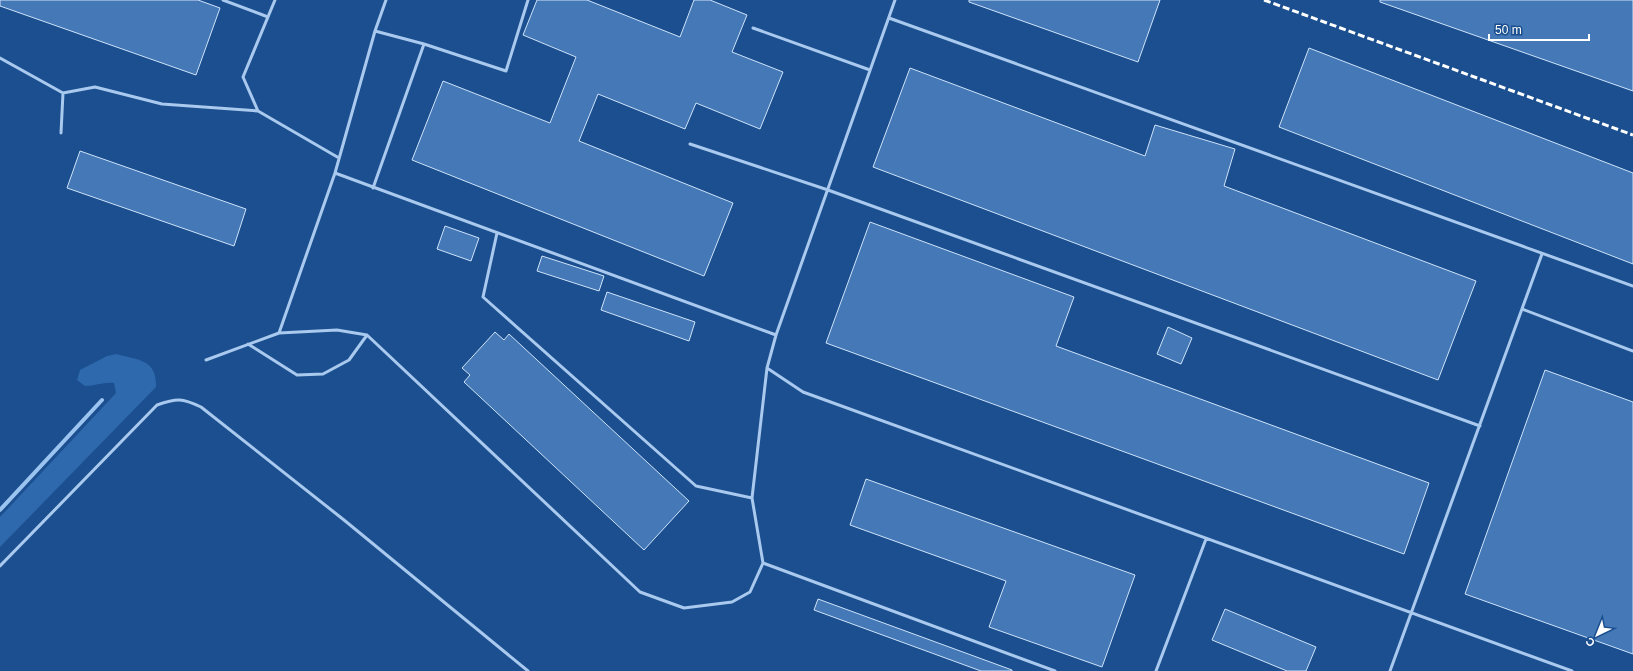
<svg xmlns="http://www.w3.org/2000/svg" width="1633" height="671" viewBox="0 0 1633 671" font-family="Arial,sans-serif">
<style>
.green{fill:#2e69ad}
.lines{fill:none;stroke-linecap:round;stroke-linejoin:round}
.stream{stroke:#9cc4f0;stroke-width:4}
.building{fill:#4478b7;stroke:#cfe3fa}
.service{stroke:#a9c9ee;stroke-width:3}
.rail{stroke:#fff;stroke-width:3;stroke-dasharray:7 3;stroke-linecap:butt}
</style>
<rect width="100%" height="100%" fill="#1b4f8f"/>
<path class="green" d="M116,354C138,360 157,359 156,387L0,547V517L116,393L114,383C104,382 95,386 85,386L77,380L80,370L107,356Z"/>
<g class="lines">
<path class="stream" d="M0,510L102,400"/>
</g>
<path class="building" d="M0,0H198L220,8L196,75L0,6Z
M537,0H587L680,37L694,0H710L747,15L732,52L783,72L760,129L696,103L685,129L598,94L579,141L733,203L704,276L412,160L443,81L550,123L576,57L523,35Z
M969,0H1160L1138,62L969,2Z
M1380,0H1633V91L1380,2Z
M1309,48L1633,173V264L1279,127Z
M910,68L1145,156L1155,125L1235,149L1224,186L1476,281L1438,380L873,167Z
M80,151L246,209L234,246L67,188Z
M870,222L1074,297L1056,346L1429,483L1404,554L826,343Z
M445,226L479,238L471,261L437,249Z
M542,256L604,276L599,291L537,271Z
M607,292L695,322L689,341L601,310Z
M1168,327L1192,338L1181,364L1157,354Z
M495,332L504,340L509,334L689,501L644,550L464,382L470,375L462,368Z
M1545,370L1633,402V654L1465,594Z
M866,479L1135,575L1102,667L989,627L1006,581L850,525Z
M818,599L1012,670V671H981L814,610Z
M1225,609L1316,647L1306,671H1287L1212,640Z"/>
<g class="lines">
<path class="service" d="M223,0L268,17
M275,0L243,77L258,111L339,158
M889,18L1633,286
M753,28L870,70
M375,31L424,44L506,71L528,0
M0,58L63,93
M61,133L63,93L95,87L162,104L258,111
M690,144L828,190L1480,426
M335,173L375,31L386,0
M373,188L424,44
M497,233L483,297L696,486L752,498
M1522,309L1633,351
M279,333L337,330L367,335L640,592L684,608L732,602L750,592L763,563L752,498L767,368L776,335L895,0
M248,344L297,375L323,374L349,360L367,335
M206,360L279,333L335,173L776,335
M767,368L803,392L1572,671
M763,563L1055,671
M0,566L157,405C177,398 182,398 201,407L344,520L528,671
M1156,671L1206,539
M1390,671L1542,254"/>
<path class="rail" d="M1264,0L1633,135"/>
</g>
<g transform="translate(1597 635) rotate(223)" stroke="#1b4f8f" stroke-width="3" paint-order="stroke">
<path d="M0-3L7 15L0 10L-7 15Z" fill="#ffffff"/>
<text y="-6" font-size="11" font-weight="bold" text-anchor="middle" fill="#ffffff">С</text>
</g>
<path d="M1489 34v6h100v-6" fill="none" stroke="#ffffff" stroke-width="2"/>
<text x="1495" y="34" font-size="12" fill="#ffffff" stroke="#1b4f8f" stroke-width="3" paint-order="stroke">50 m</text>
</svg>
